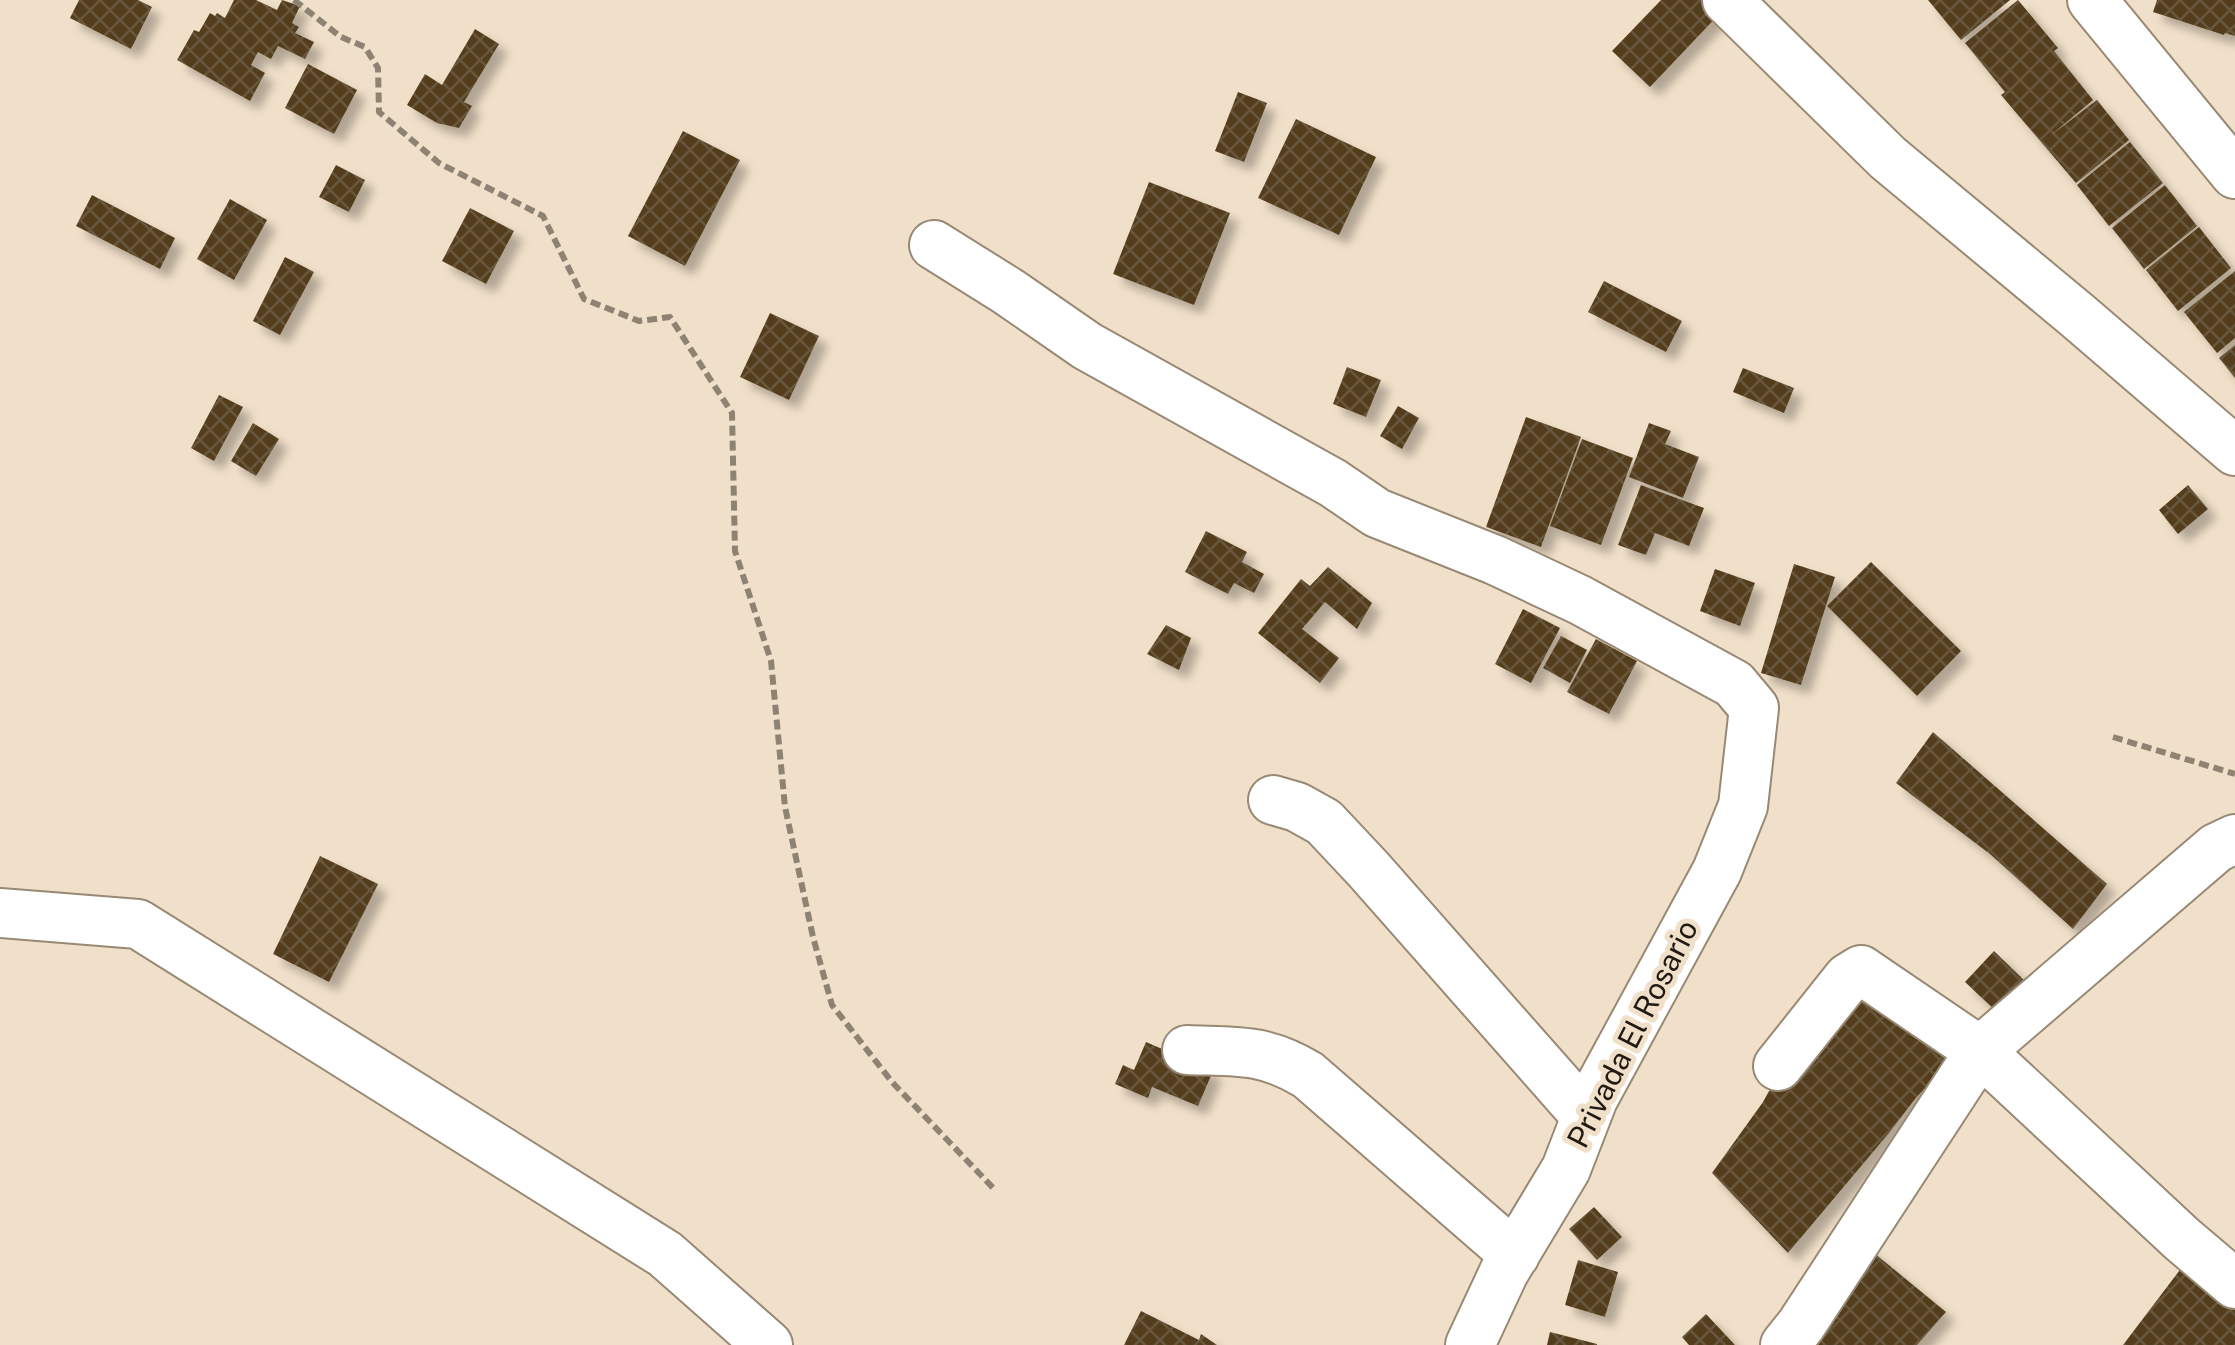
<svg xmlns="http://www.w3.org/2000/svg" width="2235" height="1345" viewBox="0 0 2235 1345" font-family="'Public Sans',sans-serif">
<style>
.building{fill:url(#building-cross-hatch);filter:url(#shadow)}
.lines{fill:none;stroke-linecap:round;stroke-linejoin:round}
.minor-casing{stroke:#988974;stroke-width:52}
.path{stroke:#8e8272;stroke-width:6;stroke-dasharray:10 5;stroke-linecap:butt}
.minor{stroke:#fff;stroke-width:48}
.labels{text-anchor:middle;stroke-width:10;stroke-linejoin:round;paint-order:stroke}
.street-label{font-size:30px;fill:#201a12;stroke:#f1e0c9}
</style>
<defs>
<pattern id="building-cross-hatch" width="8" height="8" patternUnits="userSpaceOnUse" patternTransform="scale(2.5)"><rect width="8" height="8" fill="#533e1d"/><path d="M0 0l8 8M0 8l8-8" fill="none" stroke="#68573c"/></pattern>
<filter id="shadow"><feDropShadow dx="9" dy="9" stdDeviation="5" flood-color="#0004"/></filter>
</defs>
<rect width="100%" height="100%" fill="#f1e0c9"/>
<path class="building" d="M79,0H138L152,7L131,49L70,18Z
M234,0H256L277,10L282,0L300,6L292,23L299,27L295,33L314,42L305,59L278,46L271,59L258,52L251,65L265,73L250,101L177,60L194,30L199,32L210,13L215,16L217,13L225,18Z
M1661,0H1716L1725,8L1650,87L1612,51Z
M1928,0H2010L1961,40Z
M2018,0L2058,48L2054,51L2093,100L2050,136L2097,100L2129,140L2076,183L2001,95L2005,92L1965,43Z
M2157,0H2235V36L2225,33L2224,35L2153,12Z
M475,29L499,44L464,102L472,106L459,128L437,123L407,105L425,74L442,85Z
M308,64L357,90L334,134L285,108Z
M1238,92L1267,103L1244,162L1215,151Z
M1296,119L1376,157L1339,235L1258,198Z
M683,131L740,160L685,266L628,236Z
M2130,142L2163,183L2109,226L2077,185Z
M336,165L365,180L349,212L319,197Z
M1149,182L1230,213L1194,305L1113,274Z
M2165,185L2197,226L2144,269L2112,228Z
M92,195L175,238L160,269L76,226Z
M230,199L267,220L234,280L197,259Z
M470,208L514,231L486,284L442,261Z
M2199,227L2231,268L2178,311L2146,270Z
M285,257L314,272L280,335L253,321Z
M2235,271V338L2217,353L2184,312Z
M1604,281L1682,321L1666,352L1588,312Z
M770,313L819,336L789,400L740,377Z
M2235,345V378L2219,358Z
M1347,367L1381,380L1366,417L1333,404Z
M1743,368L1794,388L1784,413L1733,392Z
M219,395L243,407L214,461L191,448Z
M1398,406L1419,418L1402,449L1380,436Z
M1526,417L1581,437L1541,547L1486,527Z
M253,423L279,439L256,476L231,461Z
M1649,423L1671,431L1665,444L1699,457L1683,498L1629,477Z
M1582,439L1633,458L1601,545L1550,526Z
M1641,485L1704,508L1689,546L1655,533L1646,555L1618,545Z
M2188,485L2208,509L2178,534L2159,510Z
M1206,531L1247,552L1242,562L1264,574L1254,593L1234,583L1228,594L1185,572Z
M1871,562L1961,651L1917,696L1827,606Z
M1794,564L1835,577L1801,685L1761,673Z
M1328,567L1372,603L1357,629L1325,602L1302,629L1339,658L1320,683L1258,633L1301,579L1310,586Z
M1715,569L1755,583L1740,626L1700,611Z
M1523,609L1560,628L1531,683L1495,664Z
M1166,625L1191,638L1179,670L1147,654Z
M1561,636L1587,650L1570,683L1543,668Z
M1596,639L1637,661L1609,714L1567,692Z
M1933,732L2107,884L2073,929L1990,854L1896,783Z
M320,856L378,884L329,982L273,954Z
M1994,951L2026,982L1998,1013L1965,982Z
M1848,978L1956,1054L1915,1099L1889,1133L1788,1253L1712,1173L1763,1102L1793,1047Z
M1146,1042L1213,1071L1198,1106L1152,1087L1148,1098L1115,1084L1123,1065L1134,1070Z
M1594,1207L1622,1237L1597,1260L1569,1229Z
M1857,1239L1946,1312L1917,1345H1785Z
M2195,1250L2235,1287V1345H2123Z
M1578,1260L1618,1272L1605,1317L1565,1305Z
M1141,1311L1199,1340L1201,1334L1217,1345H1124Z
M1706,1314L1735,1345H1689L1682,1337Z
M1550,1332L1597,1344V1345H1547Z"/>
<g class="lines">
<g class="minor-casing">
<path id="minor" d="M1727,0L1888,158L2078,316L2235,451
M2092,0L2235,174
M934,245L1009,292L1087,346L1333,483L1377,513L1495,560L1580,600L1734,684L1754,708L1743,806L1717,871L1593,1099L1566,1169L1504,1272L1470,1345
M1273,800L1297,807L1324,822L1369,870L1586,1116
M0,913L138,924L665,1254L768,1345
M1187,1050C1236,1052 1264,1048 1308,1075L1515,1255
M1778,1066L1848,978L1861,970L1980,1051L2182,1239L2235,1284
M1785,1345L1801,1325L1980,1051L2216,848L2235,839"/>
</g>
<path class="path" d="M294,0L341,37L365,47L378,68L379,112L439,163L543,216L584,299L639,321L670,317L732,413L735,551L771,661L785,807L813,937L832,1005L892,1082L996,1191
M2113,737L2235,774"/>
<use href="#minor" class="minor"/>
</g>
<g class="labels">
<g class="street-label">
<text transform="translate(1633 1034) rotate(-63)" y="10">Privada El Rosario</text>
</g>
</g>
</svg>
